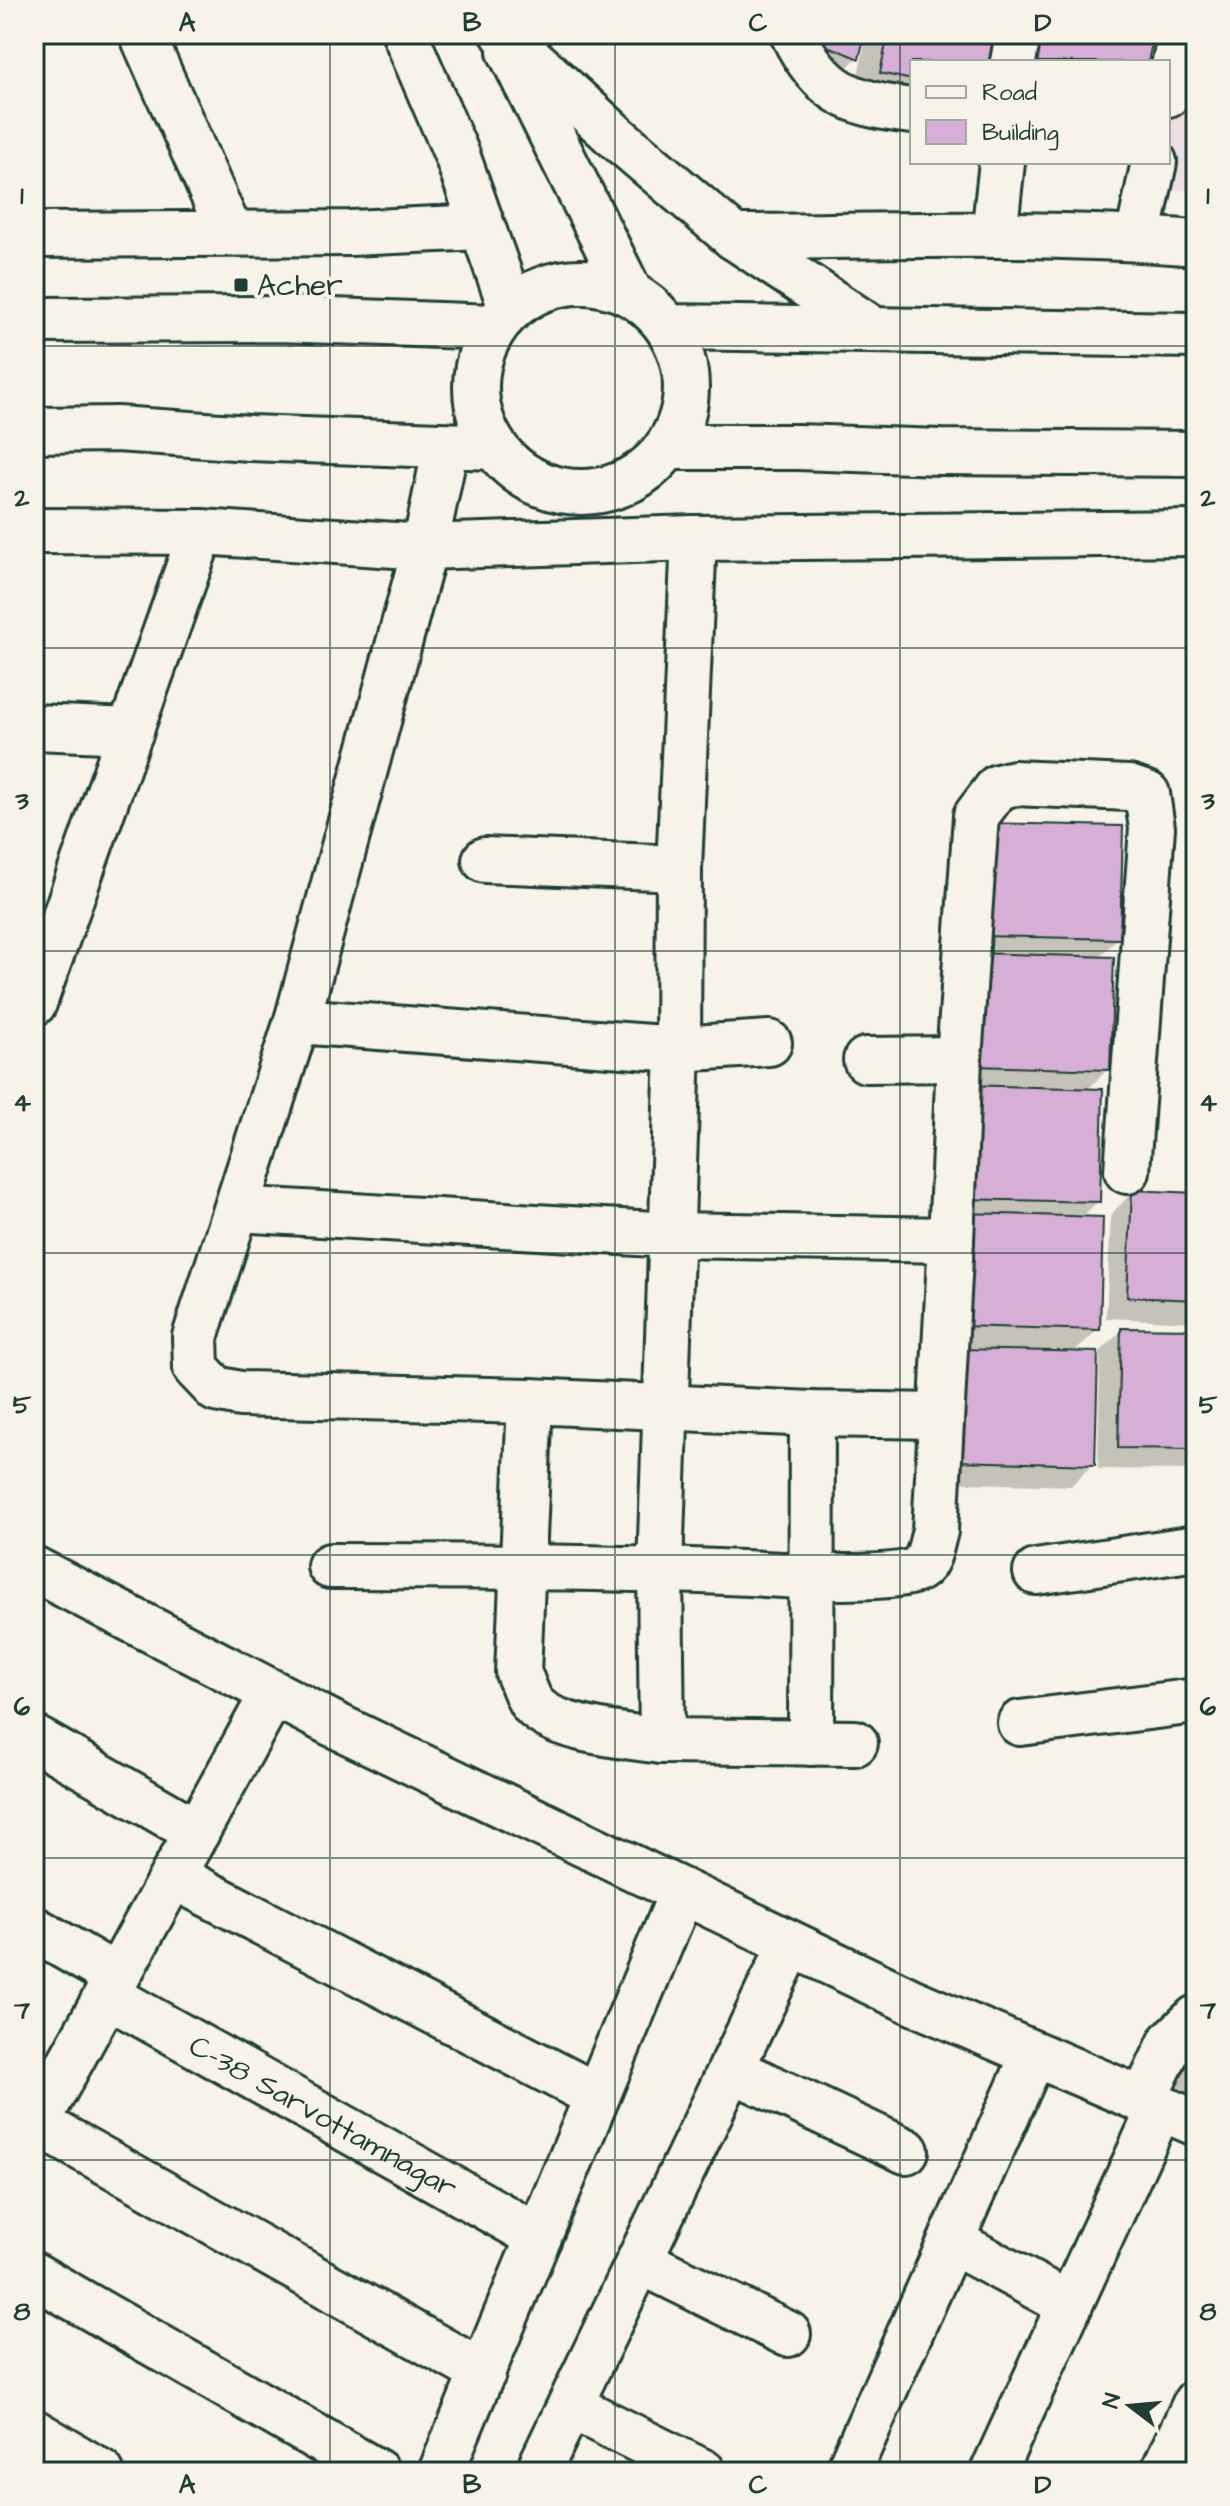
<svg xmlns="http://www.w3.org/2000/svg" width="1230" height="2506" viewBox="0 0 1230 2506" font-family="'Architects Daughter',sans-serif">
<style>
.built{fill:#eddfe3}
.shadow{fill:#0003}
.building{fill:#d7afd6;stroke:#1f3d34;stroke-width:2}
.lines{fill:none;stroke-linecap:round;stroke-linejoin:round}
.minor-casing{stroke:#1f3d34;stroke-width:50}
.major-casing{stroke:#1f3d34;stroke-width:50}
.minor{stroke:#f7f3e8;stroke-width:44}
.major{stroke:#f7f3e8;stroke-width:44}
.grid{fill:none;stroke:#1f3d34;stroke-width:2;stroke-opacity:0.55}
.poi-dot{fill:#1f3d34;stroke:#f7f3e8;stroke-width:3}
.labels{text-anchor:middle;stroke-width:8;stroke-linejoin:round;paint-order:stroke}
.poi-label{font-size:30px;fill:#1f3d34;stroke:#f7f3e8;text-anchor:start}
.street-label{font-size:30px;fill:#1f3d34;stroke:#f7f3e8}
.neatline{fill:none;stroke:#1f3d34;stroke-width:3}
.grid-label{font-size:26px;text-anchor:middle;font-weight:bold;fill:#1f3d34}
</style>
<rect width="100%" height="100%" fill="#f7f3e8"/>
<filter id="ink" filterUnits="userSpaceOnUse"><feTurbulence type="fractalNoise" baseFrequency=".0125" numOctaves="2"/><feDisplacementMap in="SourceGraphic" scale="16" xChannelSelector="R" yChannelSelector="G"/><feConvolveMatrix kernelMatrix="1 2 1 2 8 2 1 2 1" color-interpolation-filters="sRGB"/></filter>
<g filter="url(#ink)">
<path class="built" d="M1196,34V191L1148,189L1168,162V99Z"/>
<path class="shadow" d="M775,34H863L857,58L828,86Z
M867,34H1000L912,62V115L852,102Z
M963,846L1118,938L1098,958L1108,1069L1086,1091L1098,1201L1081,1218L1098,1329L1074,1353L1093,1464L1071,1486L935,1482Z
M1133,1192L1196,1195V1322L1106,1318L1111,1214Z
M1122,1330L1196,1331V1470L1098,1469L1100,1352Z
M1196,2008V2103L1134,2078Z"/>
<path class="building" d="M816,34H865L859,59L820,43Z
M888,34H1002L996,62H912V80L880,73Z
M1040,34H1154L1148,62H1034Z
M984,823L1123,826L1120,939L981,936Z
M974,953L1114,957L1110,1070L972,1066Z
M964,1085L1103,1089L1100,1202L961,1199Z
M1132,1190L1196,1193V1300L1127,1297Z
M964,1213L1103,1217L1100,1330L961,1326Z
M1121,1328L1196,1329V1449L1118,1448Z
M959,1349L1098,1352L1095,1465L956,1461Z"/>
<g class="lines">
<g class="minor-casing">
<g id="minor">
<path d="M142,34L230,233"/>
<path d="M793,34C821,92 850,104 912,111"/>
<path d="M1013,62L1018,34"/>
<path d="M1168,94L1181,34"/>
<path d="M34,235L350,233L482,227"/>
<path d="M994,235L1002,162"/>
<path d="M734,237C888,236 1043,230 1196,243"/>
<path d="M1138,238L1154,162"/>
<path d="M446,446L425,547L297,1021L195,1337L196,1368L216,1389L240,1394L530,1401L812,1414L941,1416"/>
<path d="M34,531L201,532L425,547L694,538L1196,533"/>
<path d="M34,727L131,731"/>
<path d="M485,860L679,868"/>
<path d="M34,1003L201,532"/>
<path d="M297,1021L678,1049L769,1043"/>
<path d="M866,1060L959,1059"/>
<path d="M237,1209L671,1235L951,1240L959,1059L976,816L998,787L1014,783L1129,788L1147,794L1152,828L1127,1171"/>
<path d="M530,1401L518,1673C523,1682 526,1694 531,1702C551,1731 629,1736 662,1741L660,1568L678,1049L679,868L694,538"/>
<path d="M330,1566C488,1566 646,1567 803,1576C825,1577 903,1579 918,1569C930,1561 931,1544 935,1531L951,1240"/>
<path d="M34,1569L333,1724L913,2002L1196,2123"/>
<path d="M1036,1572L1196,1548"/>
<path d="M1020,1723L1196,1701"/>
<path d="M34,1738L197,1832"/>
<path d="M662,1741L855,1743"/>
<path d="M811,1743L812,1414"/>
<path d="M173,1876L597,2096"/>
<path d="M34,1929L117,1977"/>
<path id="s1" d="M107,1995L539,2237"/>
<path d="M731,2069L906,2151"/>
<path d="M1143,2101L1171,2042L1196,2018"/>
<path d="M37,2123L483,2373"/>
<path d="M34,2128L273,1693"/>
<path d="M951,2241L1070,2305"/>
<path d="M640,2261L788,2334"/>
<path d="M34,2275L377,2472"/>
<path d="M571,2406L703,2472"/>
<path d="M34,2432L101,2472"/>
<path d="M441,2472L682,1892"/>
<path d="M538,2472L791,1944"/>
<path d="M848,2472L1034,2054"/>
<path d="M993,2472L1160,2108"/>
<path d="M1163,2472L1196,2402"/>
</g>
</g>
<g class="major-casing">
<path id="major" d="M405,34L457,155L511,308
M504,34L614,135L734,237L874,330
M510,51L630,293
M476 387a105 105 0 1 1 210 0a105 105 0 1 1-210 0Z
M34,320L280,319L494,327
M668,327L1196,335
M34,430L117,429L250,438L494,447
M667,447H797L941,452L1196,454"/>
</g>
<use href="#minor" class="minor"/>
<use href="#major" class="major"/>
</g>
</g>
<path class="grid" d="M330,34V2472M615,34V2472M900,34V2472M34,346H1196M34,648H1196M34,951H1196M34,1253H1196M34,1555H1196M34,1858H1196M34,2160H1196"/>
<rect class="poi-dot" x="233" y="277" width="16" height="16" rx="4"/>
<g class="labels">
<g class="poi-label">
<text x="257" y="295">Acher</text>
</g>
<g class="street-label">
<text dy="10" stroke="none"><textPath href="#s1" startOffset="248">C-38 Sarvottamnagar</textPath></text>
</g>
</g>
<rect width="1230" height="2506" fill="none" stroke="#f7f3e8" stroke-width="88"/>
<rect x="910" y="60" width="260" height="104" fill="#f7f3e8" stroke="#a1aaa0" stroke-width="2"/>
<rect x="926" y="86" width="40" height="12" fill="#f7f3e8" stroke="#a1aaa0" stroke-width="2"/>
<text x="982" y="100" font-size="24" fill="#1f3d34">Road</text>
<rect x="926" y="120" width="40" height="24" fill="#d7afd6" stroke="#a1aaa0" stroke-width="2"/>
<text x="982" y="140" font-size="24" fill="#1f3d34">Building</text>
<g transform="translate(1130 2406) rotate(286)" stroke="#f7f3e8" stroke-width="6" paint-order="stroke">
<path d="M0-6L14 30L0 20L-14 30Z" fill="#1f3d34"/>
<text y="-12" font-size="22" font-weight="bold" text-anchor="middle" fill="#1f3d34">N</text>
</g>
<rect x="44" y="44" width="1142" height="2418" class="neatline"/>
<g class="grid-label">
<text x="187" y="31">A</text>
<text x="472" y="31">B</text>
<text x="758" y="31">C</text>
<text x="1043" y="31">D</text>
<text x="22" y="204">1</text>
<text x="1208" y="204">1</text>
<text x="22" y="506">2</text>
<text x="1208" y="506">2</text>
<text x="22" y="809">3</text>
<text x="1208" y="809">3</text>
<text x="22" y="1111">4</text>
<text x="1208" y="1111">4</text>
<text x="22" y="1413">5</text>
<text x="1208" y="1413">5</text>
<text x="22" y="1715">6</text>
<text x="1208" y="1715">6</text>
<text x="22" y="2018">7</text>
<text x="1208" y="2018">7</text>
<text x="22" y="2320">8</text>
<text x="1208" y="2320">8</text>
<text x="187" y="2493">A</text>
<text x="472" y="2493">B</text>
<text x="758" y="2493">C</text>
<text x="1043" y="2493">D</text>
</g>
</svg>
